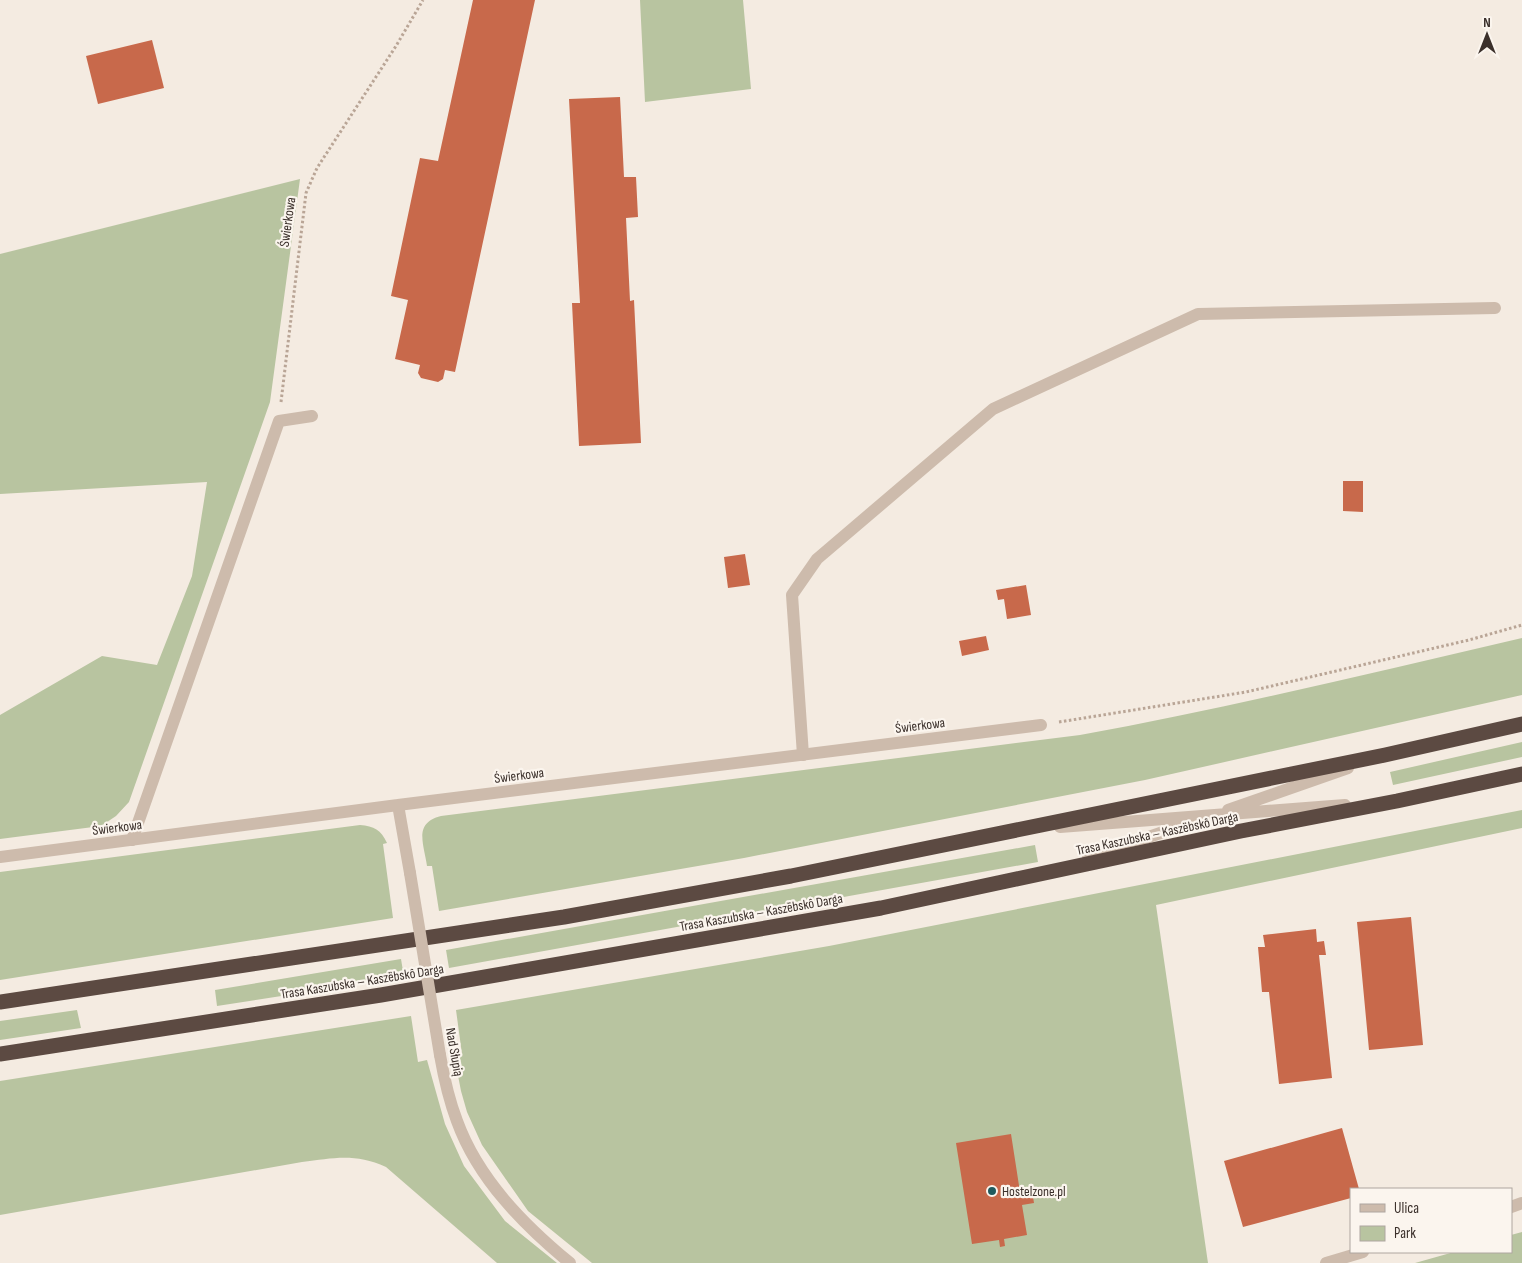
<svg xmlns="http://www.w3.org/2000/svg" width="1522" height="1263" viewBox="0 0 1522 1263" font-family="'Sofia Sans Condensed',sans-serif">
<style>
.green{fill:#b8c4a0}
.building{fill:#c8694b}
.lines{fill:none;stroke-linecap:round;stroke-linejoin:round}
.path{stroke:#b9a596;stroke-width:3;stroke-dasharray:2.5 2.5;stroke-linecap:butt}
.lane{stroke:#cdbbac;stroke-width:12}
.street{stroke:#cdbbac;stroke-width:12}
.highway{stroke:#5c4a42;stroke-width:15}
.street-bridge{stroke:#cdbbac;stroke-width:12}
.poi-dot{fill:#1f5a5e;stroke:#fbf5ee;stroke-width:2}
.labels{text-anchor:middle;stroke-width:4.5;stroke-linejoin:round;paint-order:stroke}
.street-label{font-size:14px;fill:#3b302b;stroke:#fbf5ee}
.poi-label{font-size:14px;fill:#3b302b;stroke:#fbf5ee;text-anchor:start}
</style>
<rect width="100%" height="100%" fill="#f4ebe1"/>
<path class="green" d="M640,0H743L751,89L645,102Z
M300,179L270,402L129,802L116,816L101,826L0,839V715L102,656L157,665L192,576L207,482L0,494V254Z
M1522,638V695L1145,780L744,858L439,911L432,866H427C424,844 413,823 441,816L1080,735C1229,708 1375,672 1522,638Z
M1522,742V757L1393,785L1390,772Z
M1522,810V828L1156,905L1208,1263H592L528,1211L482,1145L467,1112L461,1091L454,1055L462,1054L456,1010L829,946Z
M360,825C374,826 381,830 387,843L383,844L393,918L0,980V872Z
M1035,845L1038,862L449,968L446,950Z
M401,959L404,977L217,1006L215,990Z
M77,1010L81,1028L0,1040V1021Z
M411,1016L418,1062L427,1060L445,1124L464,1166L505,1221L557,1263H497L386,1167C355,1153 334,1158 302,1162L0,1215V1081Z
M1522,1232V1263H1415L1454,1252H1511V1235Z"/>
<path class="building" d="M473,0H535L455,372L445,370L443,379L438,382L421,378L418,373L420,365L395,359L408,300L391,296L420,158L438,161Z
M152,40L164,88L98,104L86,56Z
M620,97L624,177H636L638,217L626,218L630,301L634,300L641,443L579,446L572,303H580L569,99Z
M1343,481H1363V512L1343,511Z
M745,554L750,585L728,588L724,557Z
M1026,585L1031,615L1007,619L1004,599L998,600L996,590Z
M986,636L989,650L962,656L959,641Z
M1411,917L1423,1045L1369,1050L1357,922Z
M1316,929L1317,942L1324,941L1326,955H1319L1332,1078L1279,1084L1269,992H1262L1258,947H1265L1263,935Z
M1342,1128L1359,1189H1351V1198L1243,1227L1224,1161Z
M1011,1134L1020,1192L1032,1191L1034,1203L1022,1205L1027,1235L1004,1239L1005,1246L1000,1247L999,1240L972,1244L956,1143Z"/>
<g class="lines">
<path class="path" d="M281,402L306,193L317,168L396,46L423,0
M1059,722L1246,692L1469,640L1522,625"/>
<path class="lane" d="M803,755L792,595L817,559L993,409L1198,314L1495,308
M1228,810L1348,768
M1060,827L1345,805
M132,840L279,421L312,416
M1088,858L1195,821"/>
<path class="street" d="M398,805L410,873
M0,857L398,805L1041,725
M440,1055C444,1078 449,1100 457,1121C478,1179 524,1225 570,1263
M1511,1207L1522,1203
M1326,1263L1363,1252"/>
<path class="highway" d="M0,1002L564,917L791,876L1385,755L1522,724
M0,1054L381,995L881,908L1241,831L1397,801L1522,774"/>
<path class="street-bridge" d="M410,873L440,1055"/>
</g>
<circle class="poi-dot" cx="992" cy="1191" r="5"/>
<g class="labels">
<g class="street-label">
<text transform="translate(287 222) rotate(-82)" y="5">Świerkowa</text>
<text transform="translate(920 725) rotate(-7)" y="5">Świerkowa</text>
<text transform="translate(519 775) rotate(-7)" y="5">Świerkowa</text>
<text transform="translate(117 827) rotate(-7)" y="5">Świerkowa</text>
<text transform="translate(1157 833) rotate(-12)" y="5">Trasa Kaszubska – Kaszëbskô Darga</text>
<text transform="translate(761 912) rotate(-10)" y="5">Trasa Kaszubska – Kaszëbskô Darga</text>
<text transform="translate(362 981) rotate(-9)" y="5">Trasa Kaszubska – Kaszëbskô Darga</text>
<text transform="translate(455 1052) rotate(80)" y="5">Nad Słupią</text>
</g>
<g class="poi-label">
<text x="1002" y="1196">Hostelzone.pl</text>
</g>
</g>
<rect x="1350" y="1188" width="162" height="65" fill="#fbf5ee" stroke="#aea6a0"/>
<rect x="1360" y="1204" width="25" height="8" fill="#cdbbac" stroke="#aea6a0"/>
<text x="1394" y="1213" font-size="15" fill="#3b302b">Ulica</text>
<rect x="1360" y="1226" width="25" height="15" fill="#b8c4a0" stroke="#aea6a0"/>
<text x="1394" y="1238" font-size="15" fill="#3b302b">Park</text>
<g transform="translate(1487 35)" stroke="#fbf5ee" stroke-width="4" paint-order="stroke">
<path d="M0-4L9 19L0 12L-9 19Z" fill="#3b302b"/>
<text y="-8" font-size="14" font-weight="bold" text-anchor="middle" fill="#3b302b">N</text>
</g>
</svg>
